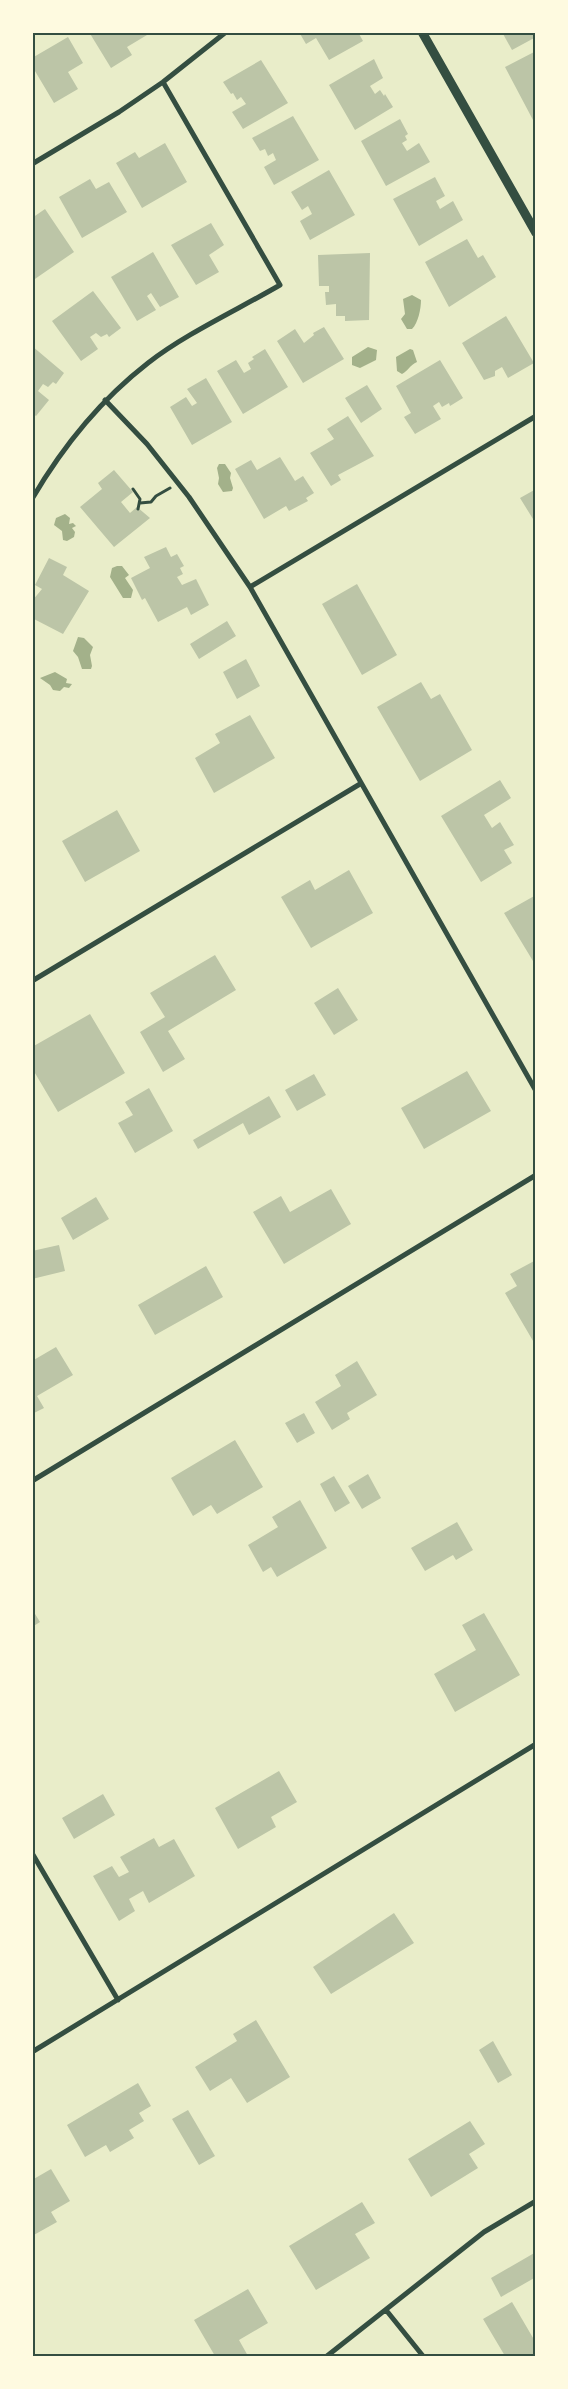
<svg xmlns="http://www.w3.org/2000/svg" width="568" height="2389" viewBox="0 0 568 2389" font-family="'Noto Sans',sans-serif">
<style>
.water{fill:#a3b18a}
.building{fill:#bcc5a7}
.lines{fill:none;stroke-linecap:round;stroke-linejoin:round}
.path{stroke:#344e41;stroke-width:3}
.minor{stroke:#344e41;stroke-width:5}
.tertiary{stroke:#344e41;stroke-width:9}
.neatline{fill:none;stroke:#344e41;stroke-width:2}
</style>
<rect width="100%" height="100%" fill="#e9edc9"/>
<path class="water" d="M412,295L421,300C421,309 418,323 412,329H407L401,319L405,314L403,299Z
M368,347L377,350L376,360L360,368L352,365V357Z
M410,349L413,350L417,362C410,365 408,371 402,374L397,371L396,357Z
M219,464H225L231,473L230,478L233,488L232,491L223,492L218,484L219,478L217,468Z
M65,514L70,518L69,524L73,523L76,526L72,528L75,532L74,537L67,541L63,540L62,531L54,525L56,518Z
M117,566H122L129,575L125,578L133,590L131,598H123L110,577L112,568Z
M78,637L84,638L93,647L90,655L92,666L91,669H82L78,657L73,651Z
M55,672L67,679L66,683L72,684L69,688L64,687L60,691L53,690L50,685L40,678Z"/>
<path class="building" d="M89,32H145L147,35L127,47L132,55L111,68Z
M299,32H358L363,41L329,60L316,38L306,44Z
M502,32H536V37L512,50Z
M68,37L83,63L68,72L78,89L54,103L32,66V58Z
M536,51V119L533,120L505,67Z
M374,59L383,78L370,86L375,94L380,90L384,96L385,94L393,107L355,130L329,85Z
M261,60L288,103L243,129L232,112L246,104L241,97L237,100L233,93L231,94L223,82Z
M293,116L319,160L274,185L264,167L276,160L273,153L268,156L265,149L260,151L252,138Z
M400,119L408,134L405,136L407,140L402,143L407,151L419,143L430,162L386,186L361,141Z
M165,143L187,182L142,208L116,163L135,152L139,158Z
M329,170L355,215L310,240L300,221L312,214L308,206L302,210L291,192Z
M435,177L445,196L436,201L440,209L453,201L463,220L419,246L393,199Z
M90,179L96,189L109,182L127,212L82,238L59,197Z
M45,209L74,252L32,281V218Z
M211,223L224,245L209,255L219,272L196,285L171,245Z
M467,239L478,258L483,255L496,277L449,307L425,262Z
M153,252L179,297L160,307L151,293L147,296L156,310L137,321L111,277Z
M370,253L369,320L345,321V316H336V304L326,305L325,292H329V286H319L318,255Z
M93,291L121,328L109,337L107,334L101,337L96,333L90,337L98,349L81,361L52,321Z
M506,316L534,363L508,378L502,367L495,371V376L484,380L462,343Z
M324,327L344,359L303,383L277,341L295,329L304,343L314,335L313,333Z
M32,346L64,373L56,384L53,382L48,387L43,384L38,391L49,400L36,416L32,413Z
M265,349L288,387L243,414L217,371L236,360L244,373L251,369L248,363L254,359L252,357Z
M440,360L463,398L450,406L449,403L442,407L439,402L433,406L441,419L415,434L404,417L411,413L396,386Z
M206,378L232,422L192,445L170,407L186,397L192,406L197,403L187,389Z
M367,385L382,409L361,423L345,398Z
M348,416L374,456L338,475L341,480L331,486L310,453L334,439L327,429Z
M280,457L295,481L303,476L314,493L306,498L308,501L289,511L286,506L264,519L235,469L251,460L257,470Z
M114,470L133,492L121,502L130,513L137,507L150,518L114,547L80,507L102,489L98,483Z
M536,489V517L533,519L520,498Z
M166,547L171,557L177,554L184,566L180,568L183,574L177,577L182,585L196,579L209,605L191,615L187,607L158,622L145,598L142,600L131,578L150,568L144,557Z
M49,558L67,567L63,575L89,591L63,634L32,618V601L42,589L35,585Z
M357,584L397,655L362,675L322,604Z
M227,621L236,636L199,659L190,644Z
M246,659L260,686L237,699L223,672Z
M421,682L431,699L440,694L472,750L420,781L377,707Z
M250,715L275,758L214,793L195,758L220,743L215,734Z
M500,780L511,798L484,815L492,828L500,822L514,845L504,850L512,863L481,882L441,816Z
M117,810L140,851L85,882L62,841Z
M349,870L373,913L311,948L281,897L310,880L315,890Z
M536,895V966L504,913Z
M215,955L236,990L168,1031L185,1059L163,1072L140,1032L165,1017L150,993Z
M338,988L358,1020L334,1035L314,1003Z
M90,1014L125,1073L58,1112L32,1068V1047Z
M467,1071L491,1111L424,1149L401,1108Z
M314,1074L326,1095L297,1111L285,1090Z
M149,1088L173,1131L135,1153L118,1123L133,1115L125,1102Z
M269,1096L281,1117L249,1135L243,1123L198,1149L193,1140Z
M331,1189L351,1224L284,1264L253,1212L281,1196L290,1212Z
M96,1197L109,1219L73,1240L61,1218Z
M59,1245L65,1271L32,1279V1251Z
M536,1260V1346L505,1293L517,1286L510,1274Z
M206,1266L223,1297L155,1335L138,1305Z
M56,1347L73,1375L37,1396L44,1408L32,1414V1361Z
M357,1361L377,1395L347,1413L350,1419L332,1430L315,1402L341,1386L335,1375Z
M304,1413L315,1433L297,1443L285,1423Z
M235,1440L263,1487L217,1514L211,1505L193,1516L171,1478Z
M368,1474L381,1498L362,1509L348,1486Z
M334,1476L350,1503L335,1512L320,1484Z
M300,1500L327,1548L277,1577L271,1567L263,1572L248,1545L278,1527L272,1517Z
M457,1522L473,1550L456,1560L453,1555L425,1571L411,1548Z
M32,1609L40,1622L32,1627Z
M484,1613L520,1675L455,1712L434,1674L476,1650L462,1625Z
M279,1771L297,1802L271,1817L276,1827L238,1849L215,1808Z
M103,1794L115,1815L74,1839L62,1818Z
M154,1838L159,1847L174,1839L195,1876L149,1903L143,1891L129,1899L135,1911L119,1921L93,1876L112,1866L119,1877L129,1872L120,1857Z
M394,1913L414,1943L331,1994L313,1967Z
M256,2020L290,2077L247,2103L231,2078L210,2091L195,2067L237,2041L233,2034Z
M493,2041L512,2075L498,2083L479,2050Z
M138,2083L151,2106L139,2113L144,2121L129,2130L134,2138L110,2152L106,2145L85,2157L67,2125Z
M188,2110L215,2156L199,2165L172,2119Z
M470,2121L485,2144L469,2154L478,2168L431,2197L408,2159Z
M51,2169L70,2201L51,2212L57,2222L32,2236V2180Z
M362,2202L375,2223L355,2234L370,2258L316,2290L289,2246Z
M536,2252V2277L501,2297L491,2278Z
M248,2289L268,2323L239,2340L248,2356H215L194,2320Z
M512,2302L536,2343V2355L532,2356H505L483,2319Z"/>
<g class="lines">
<path class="path" d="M133,489L140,499L138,509
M140,503L151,502L156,496L170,488"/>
<path class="minor" d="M32,164L119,112L163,82L226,32
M105,400L147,444L189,497L250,587L536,1091
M32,499C63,446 99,401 148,363C185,334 239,309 280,285L163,82
M250,587L536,416
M32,981L360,784
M32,1481L536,1175
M32,1853L118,2000
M32,2052L536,1744
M386,2310L423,2356
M327,2356L484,2232L536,2201"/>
<path class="tertiary" d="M422,32L536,233"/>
</g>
<rect width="568" height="2389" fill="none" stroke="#fefae0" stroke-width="68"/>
<rect x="34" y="34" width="500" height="2321" class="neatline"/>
</svg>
